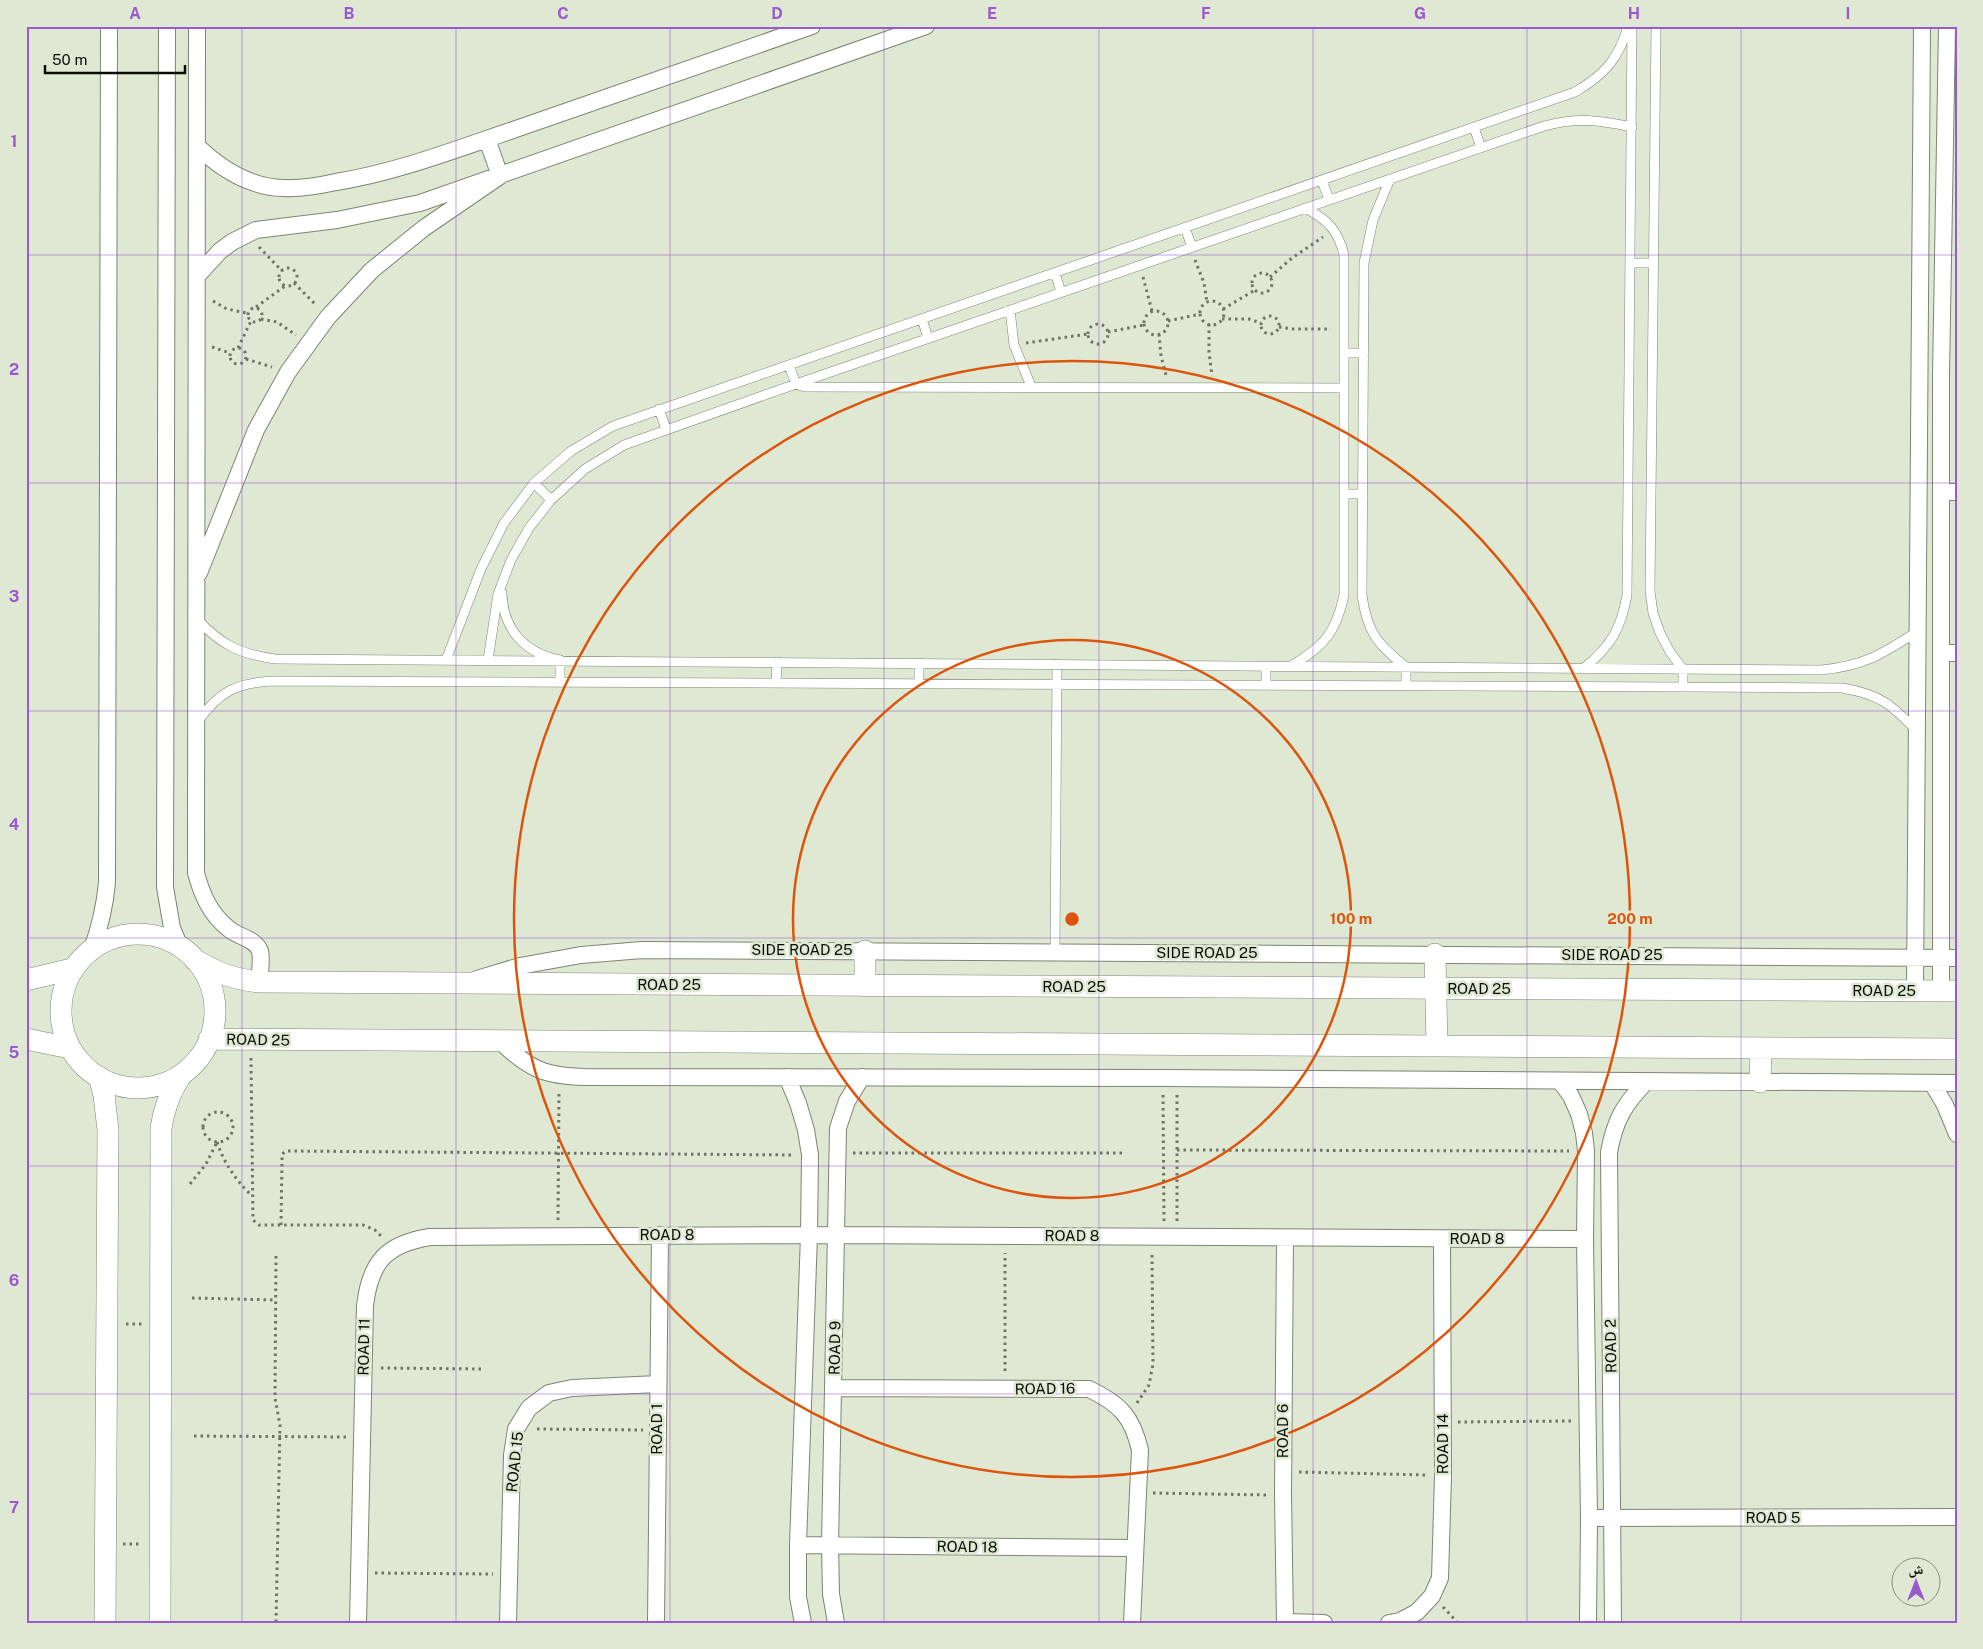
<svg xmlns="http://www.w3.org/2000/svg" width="1983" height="1649" viewBox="0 0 1983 1649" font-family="'Public Sans','Noto Naskh Arabic',sans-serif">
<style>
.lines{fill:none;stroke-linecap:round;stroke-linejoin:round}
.service-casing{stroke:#7c8671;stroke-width:10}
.minor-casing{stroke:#7c8671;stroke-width:18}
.tertiary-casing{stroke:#7c8671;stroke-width:22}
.path{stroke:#6e7466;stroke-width:3;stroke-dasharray:2.5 4;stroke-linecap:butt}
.service{stroke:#fff;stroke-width:9}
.minor{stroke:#fff;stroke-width:16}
.tertiary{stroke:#fff;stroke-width:21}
.grid{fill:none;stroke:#9b59cf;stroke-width:1;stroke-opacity:0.55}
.ring{fill:none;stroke:#dd550c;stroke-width:2.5}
.labels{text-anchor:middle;stroke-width:5;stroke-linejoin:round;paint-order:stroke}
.street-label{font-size:15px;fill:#0a0d06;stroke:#dee8d2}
.centre{fill:#dd550c;stroke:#dee8d2;stroke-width:2.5}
.ring-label{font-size:15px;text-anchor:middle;font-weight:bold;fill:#dd550c;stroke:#dee8d2;stroke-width:5;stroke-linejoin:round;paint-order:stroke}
.neatline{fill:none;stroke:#9b59cf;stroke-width:2}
.grid-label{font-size:16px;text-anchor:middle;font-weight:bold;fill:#9b59cf}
</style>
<rect width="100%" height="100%" fill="#dee8d2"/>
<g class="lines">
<g class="service-casing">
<path id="service" d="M1656,26L1650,591L1653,613L1660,633L1670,652L1683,669V687
M1474,128L1481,147
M1390,179L1373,220L1364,263L1362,595C1367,632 1377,644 1406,667V686
M1322,181L1329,199
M1185,228L1192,247
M1630,263H1653
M1055,273L1061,292
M1010,310L1014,345L1031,386
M922,319L928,338
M1344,353H1364
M789,366L796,384L805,387L1344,388
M659,409L666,429
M534,483L551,500
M1344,494H1363
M502,593C503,630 525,653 560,660V681
M197,619C221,645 240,654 275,659L1668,669L1821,670C1865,666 1882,654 1918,631
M446,660L481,569L504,523L534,483L571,451L613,426L1575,92C1604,75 1619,59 1628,26
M488,660L498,594L511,560L529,528L551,500L585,469L624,445L796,384L1544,126C1577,117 1599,120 1632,127
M1291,666C1324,646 1336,633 1344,595V255C1338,230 1328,220 1305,208
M1584,668C1611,646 1621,629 1627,595L1632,26
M776,683L777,662
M919,684V663
M1266,685V666
M198,721C220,691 236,683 273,681L1683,687L1842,688C1879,694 1891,704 1916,730
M1055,952L1057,664"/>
</g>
<g class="minor-casing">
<path id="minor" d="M167,26L165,887L172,928L180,947
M197,26L196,873C202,895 210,914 229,929C238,937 255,938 260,951C262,960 260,973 259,982
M197,146C221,169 249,187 283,188C301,189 318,186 336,182C397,172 454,150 513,130C612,95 712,61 812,26
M197,276L220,251L232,242L256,230L337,220L420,203L926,26
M1941,492H1957
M199,573L256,430L288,372L328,317L372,270L424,228L500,176L487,139
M1941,653H1957
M92,949C100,927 105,906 107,882L109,26
M477,979L520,966L581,955L642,950L1957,958
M1915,991L1922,26
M1941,991V375L1947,26
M501,1042C530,1070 546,1076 585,1077L1163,1078L1957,1083
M787,1077L798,1103L806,1130L810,1155L809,1235L798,1545V1597L803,1623
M1560,1081L1571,1096L1579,1114L1584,1133L1586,1151L1585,1239L1589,1518L1588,1623
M1932,1083L1945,1105L1957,1134
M1285,1238L1283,1495L1285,1623
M834,1388L1089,1389C1120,1404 1132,1416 1140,1450L1132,1623
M1589,1518L1957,1517
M798,1545L1135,1548
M1285,1622L1324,1623
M358,1623L365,1306C370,1262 386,1244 430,1237L837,1235L1585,1239
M508,1623L512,1455L516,1429L529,1408L549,1393L572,1388L658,1384
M656,1623L660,1235
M836,1623L831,1594L830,1545L838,1128L847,1101L862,1077
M1389,1623L1400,1621L1417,1612L1432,1596L1440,1578L1443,1476L1442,1239
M1613,1623L1609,1152C1615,1120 1624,1104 1647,1081"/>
</g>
<g class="tertiary-casing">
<path id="tertiary" d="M61 1011a77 77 0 1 1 154 0a77 77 0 1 1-154 0Z
M1435,954L1437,1046
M195,960C218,973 233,979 259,982L1957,991
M26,980L72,969
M865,986V951
M26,1039L70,1048
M209,1039L1957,1049
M99,1077L104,1095L108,1130L105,1623
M1760,1082L1761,1049
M160,1623L161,1128C164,1107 170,1092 181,1075"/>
</g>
<path class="path" d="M259,247L282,271
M1195,260L1204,283L1207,302
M279 277a9 9 0 1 1 18 0a9 9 0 1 1-18 0Z
M1252 283a10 10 0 1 1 20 0a10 10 0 1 1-20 0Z
M1143,277L1152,311
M1270,277L1292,258L1323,237
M294,283L317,306
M213,301L227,309L247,313
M1200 313a12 12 0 1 1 24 0a12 12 0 1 1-24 0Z
M256,307L285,286
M248 315a7 7 0 1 1 14 0a7 7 0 1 1-14 0Z
M1223,309L1255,290
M1144 323a12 12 0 1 1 24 0a12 12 0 1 1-24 0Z
M1261 325a9 9 0 1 1 18 0a9 9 0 1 1-18 0Z
M261,319L277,322L296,335
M1222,319H1249L1261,323
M1168,321L1200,314
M1088 334a10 10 0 1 1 20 0a10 10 0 1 1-20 0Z
M1209,324V352L1212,376
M1279,327L1293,329H1331
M1108,332L1144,325
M1159,334L1161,356L1166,375
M1026,343L1088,334
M212,347L230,353
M230 356a8 8 0 1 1 16 0a8 8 0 1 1-16 0Z
M238,348L251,321
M246,359L272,367
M251,1058L253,1220L259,1225H363L375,1230L382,1237
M1163,1095L1164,1221
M1177,1095V1221
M203 1127a15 15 0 1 1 30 0a15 15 0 1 1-30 0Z
M217,1142C224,1163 235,1179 251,1195
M1177,1150L1569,1151
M853,1153H1122
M190,1184L206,1164L217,1142
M558,1220L559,1091
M281,1225L282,1161V1154L286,1151L795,1155
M276,1256L275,1398L280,1425L276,1623
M192,1298L276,1300
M126,1324H143
M381,1368L485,1369
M1005,1371V1253
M1137,1403L1149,1385L1153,1364L1152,1253
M1458,1422L1572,1421
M537,1429L643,1430
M194,1436L346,1437
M1299,1472L1427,1475
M1153,1493L1267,1495
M123,1544H142
M375,1573L493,1574
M1443,1607L1458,1623"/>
<use href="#service" class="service"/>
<use href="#minor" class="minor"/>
<use href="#tertiary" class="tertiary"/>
</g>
<path class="grid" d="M242,26V1623M456,26V1623M670,26V1623M884,26V1623M1099,26V1623M1313,26V1623M1527,26V1623M1741,26V1623M26,255H1957M26,483H1957M26,711H1957M26,938H1957M26,1166H1957M26,1394H1957"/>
<g class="ring">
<circle cx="1072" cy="919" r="279"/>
<circle cx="1072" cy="919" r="558"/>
</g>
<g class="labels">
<g class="street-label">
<text x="802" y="955">SIDE ROAD 25</text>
<text x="1207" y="958">SIDE ROAD 25</text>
<text x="1612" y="960">SIDE ROAD 25</text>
<text x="669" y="990">ROAD 25</text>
<text x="1074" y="992">ROAD 25</text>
<text x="1479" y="994">ROAD 25</text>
<text x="1884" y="996">ROAD 25</text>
<text transform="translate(258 1040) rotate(1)" y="5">ROAD 25</text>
<text x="667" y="1240">ROAD 8</text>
<text x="1072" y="1241">ROAD 8</text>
<text x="1477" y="1244">ROAD 8</text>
<text transform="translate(1611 1346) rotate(-91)" y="5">ROAD 2</text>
<text transform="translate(364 1347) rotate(-89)" y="5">ROAD 11</text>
<text transform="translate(835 1348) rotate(-89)" y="5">ROAD 9</text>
<text transform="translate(1045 1389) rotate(-1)" y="5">ROAD 16</text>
<text transform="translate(657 1429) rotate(-90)" y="5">ROAD 1</text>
<text transform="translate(1283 1431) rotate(-90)" y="5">ROAD 6</text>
<text transform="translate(1443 1444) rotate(-90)" y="5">ROAD 14</text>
<text transform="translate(515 1462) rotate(-84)" y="5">ROAD 15</text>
<text x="1773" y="1523">ROAD 5</text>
<text transform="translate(967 1547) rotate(1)" y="5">ROAD 18</text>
</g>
</g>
<circle cx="1072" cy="919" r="8" class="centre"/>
<g class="ring-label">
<text x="1351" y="924">100 m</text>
<text x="1630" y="924">200 m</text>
</g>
<rect width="1983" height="1649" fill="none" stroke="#dee8d2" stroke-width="55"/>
<g transform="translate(1916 1582)"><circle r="24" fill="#dee8d2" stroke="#899080"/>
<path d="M0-4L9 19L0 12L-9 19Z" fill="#9b59cf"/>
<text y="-8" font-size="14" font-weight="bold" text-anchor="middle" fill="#0a0d06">ش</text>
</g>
<path d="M45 65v8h140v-8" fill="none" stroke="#0a0d06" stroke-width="2.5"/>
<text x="52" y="65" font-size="15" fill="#0a0d06" stroke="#dee8d2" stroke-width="4" paint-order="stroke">50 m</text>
<rect x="28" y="28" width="1928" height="1594" class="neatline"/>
<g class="grid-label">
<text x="135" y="19">A</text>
<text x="349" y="19">B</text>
<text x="563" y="19">C</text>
<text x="777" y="19">D</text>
<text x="992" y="19">E</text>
<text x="1206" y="19">F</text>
<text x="1420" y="19">G</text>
<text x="1634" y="19">H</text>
<text x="1848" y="19">I</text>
<text x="14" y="147">1</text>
<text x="14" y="375">2</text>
<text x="14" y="602">3</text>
<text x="14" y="830">4</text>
<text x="14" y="1058">5</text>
<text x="14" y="1286">6</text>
<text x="14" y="1513">7</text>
</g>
</svg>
